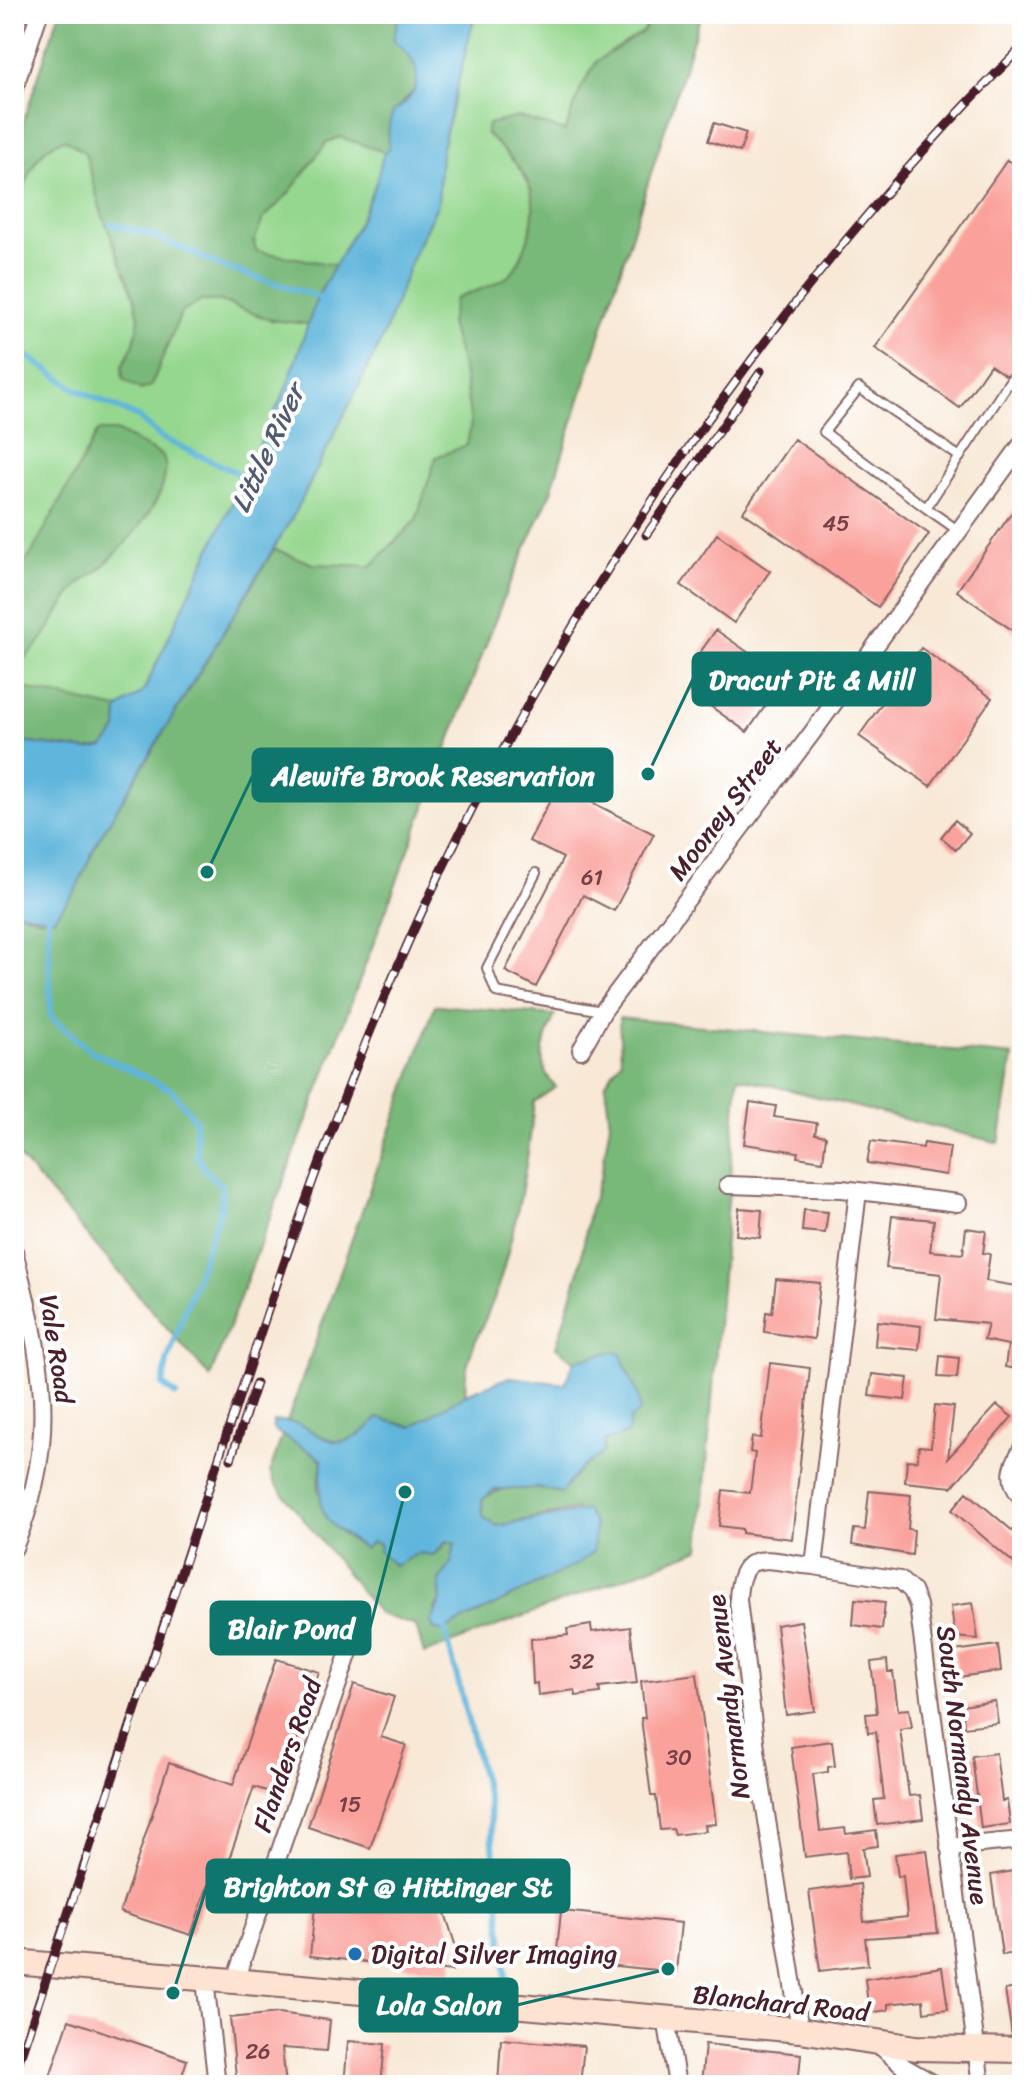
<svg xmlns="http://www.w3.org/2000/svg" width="1036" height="2099" viewBox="0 0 1036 2099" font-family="Sriracha,sans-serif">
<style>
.green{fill:#95d78e;stroke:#707b5c;stroke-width:2}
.forest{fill:#78b879;stroke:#616c52;stroke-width:2}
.water{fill:#5eb5db;stroke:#546a83;stroke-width:2}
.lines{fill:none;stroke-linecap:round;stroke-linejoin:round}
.stream{stroke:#5eb5db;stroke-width:6}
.building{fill:#faa19b}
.lane-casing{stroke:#876566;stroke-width:12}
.street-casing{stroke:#876566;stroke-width:20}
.secondary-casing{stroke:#876566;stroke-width:28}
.lane{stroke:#fff;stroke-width:8}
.street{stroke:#fff;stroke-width:16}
.secondary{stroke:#fee3d2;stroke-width:24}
.rail-casing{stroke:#4a1f2b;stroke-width:9}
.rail{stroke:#fff;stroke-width:6;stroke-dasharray:18;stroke-linecap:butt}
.poi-dot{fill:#1f6fb2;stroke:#fff;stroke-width:3}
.labels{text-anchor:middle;stroke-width:8;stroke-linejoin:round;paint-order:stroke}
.number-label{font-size:22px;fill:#764047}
.street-label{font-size:26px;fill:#4a1f2b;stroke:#fff}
.poi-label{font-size:26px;fill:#4a1f2b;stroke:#fff;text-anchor:start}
.water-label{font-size:28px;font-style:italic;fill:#525b71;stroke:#fff}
.leader{fill:none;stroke:#0f766e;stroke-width:3}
.callout-dot{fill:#0f766e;stroke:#fff;stroke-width:3}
.callout{fill:#0f766e;stroke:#0f766e;stroke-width:3}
.callout-label{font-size:28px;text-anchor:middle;font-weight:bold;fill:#fff}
</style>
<rect width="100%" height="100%" fill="#fff"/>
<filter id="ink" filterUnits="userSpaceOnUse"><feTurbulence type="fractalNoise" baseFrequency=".0125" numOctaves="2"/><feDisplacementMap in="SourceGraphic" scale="16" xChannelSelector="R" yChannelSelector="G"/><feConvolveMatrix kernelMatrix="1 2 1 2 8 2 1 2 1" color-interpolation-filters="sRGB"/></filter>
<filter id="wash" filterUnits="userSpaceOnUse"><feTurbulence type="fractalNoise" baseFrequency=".006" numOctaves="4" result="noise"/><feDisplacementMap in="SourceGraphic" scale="32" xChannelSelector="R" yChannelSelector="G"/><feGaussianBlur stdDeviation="1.8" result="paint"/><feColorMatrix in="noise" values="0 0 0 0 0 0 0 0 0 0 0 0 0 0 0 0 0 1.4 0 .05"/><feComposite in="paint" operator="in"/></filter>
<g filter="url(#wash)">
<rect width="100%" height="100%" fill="#f8e8d5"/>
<path class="green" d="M59,14H701L550,494L505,594L210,1377L14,1151V150Z"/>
<path class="forest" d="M59,14H399L393,40L408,51L419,70L415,90L393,112L389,150L384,152L340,137L327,142L288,194L263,219L254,242L256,251L335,265L317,298L309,324L270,320L221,301H201L181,313L151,386L141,390L123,379L122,367L134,343L139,318L135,299L101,211L85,153L65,139C27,150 23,196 14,229V150Z
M650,14H701L550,494L505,594L210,1377L14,1151V911L40,919C76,902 81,876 97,842L274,549L313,564L371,566L416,520L436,457L467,445L471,423L463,369L450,324L455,298C471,292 493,287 507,277C516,271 522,255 526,245C545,188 525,172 486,133L488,124L519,117L565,131L581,88L597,61L644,31Z
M98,431H116L163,456C177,490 127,543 104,565C95,574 83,579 75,589C53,615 45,648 14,665V567L29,558Z
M14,686L118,709L117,730L104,747L87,750L14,741Z
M435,1005L555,1015C544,1040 533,1065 556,1087L534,1102C528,1165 516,1229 497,1290C486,1325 461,1356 466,1394L412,1427L378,1418C343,1456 329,1441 287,1422Z
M619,1018L1013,1056L999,1143L738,1077L700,1549L424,1654L416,1626L379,1614L275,1483L270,1471L282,1436L309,1448L322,1460L318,1490L366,1548L371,1542L380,1544L394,1566L418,1553L438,1552L447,1541L455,1543L451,1564L439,1581L441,1599L434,1610L443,1631L579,1563L576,1509L496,1526L483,1517L482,1500C500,1484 538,1488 561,1492L580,1469L603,1453L605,1441L628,1433L611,1352L574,1361L556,1347L579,1271L589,1212L601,1176L610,1123L605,1084L621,1060Z"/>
<path class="water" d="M399,14H475L441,152L438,204L416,249L383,337L295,513L97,842L74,893L53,919L14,911V741L87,750L104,747L117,730L118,709L143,692L286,388L317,298L360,220L376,183L384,152L389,149C388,139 387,121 394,111C396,108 401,107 404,104C428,80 415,56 393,40Z
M611,1352L620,1353L638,1395L640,1411L630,1419L628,1433L605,1441L603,1453L580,1469L561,1493L541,1488L494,1490L482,1500L483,1517L497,1526L586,1510L595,1525L593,1552L579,1563L443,1631L434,1630L431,1623L441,1599L439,1581L451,1564L455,1543L447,1541L433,1555L418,1553L395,1566L379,1551L380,1544L371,1542L365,1549C318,1518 318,1516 322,1460C307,1447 289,1442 273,1429V1422C319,1414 328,1473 378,1418L412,1427L466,1394L510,1377L565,1384L574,1361Z"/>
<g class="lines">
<path class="stream" d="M111,224L152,235L223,267L322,298
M14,347L77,390L138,417L162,438L250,479
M48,915L51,1017L91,1051L172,1090L195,1119L197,1156L205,1170L222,1186L221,1208L167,1362L163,1385L176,1395
M444,1626L489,1803L507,1988"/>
</g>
<g id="blocks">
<path class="building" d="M714,123L746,133L740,152L708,141Z
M1007,160L1022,170V387L1016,383L1015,374L1005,375L990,365L960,408L875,348Z
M794,439L929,534L878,607L743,512Z
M1022,498V637L957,591Z
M717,534L770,571L734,623L681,585Z
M716,630L785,678L747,732L689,691L710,662L699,654Z
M921,648L992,698L930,786L859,736Z
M558,785L654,834L614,911L583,895L536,987L505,971L563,858L529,841Z
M955,820L970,833L956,850L941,837Z
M750,1102L776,1106L774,1117L817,1123L815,1134L826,1136L823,1161L797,1157L798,1152L744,1144Z
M871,1141L923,1148L924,1143L950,1147L946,1175L867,1163Z
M739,1208L762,1210L760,1238L736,1235Z
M804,1210L828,1212L825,1233L802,1231Z
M892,1216L934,1220L930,1251L963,1254L966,1228L986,1231L983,1253L990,1254L986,1281L1022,1287V1370L1005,1367L1008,1345L984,1340L988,1324L936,1319L941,1274L886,1268Z
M776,1279L820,1283L814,1339L764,1332L766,1312L772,1313Z
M877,1321L921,1326L919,1350L875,1346Z
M940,1356L959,1358L957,1378L938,1377Z
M770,1363L810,1368L792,1539L742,1533V1529L719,1526L723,1490L750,1493L755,1453L750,1452L752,1437L761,1438Z
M872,1374L908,1378L905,1400L869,1396Z
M935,1405L954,1407L948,1458L997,1405L1012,1417L952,1487L905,1482L907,1460L917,1461L919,1446L931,1447Z
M869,1491L911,1495L908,1529L914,1530L912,1555L852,1545L854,1529L865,1530Z
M967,1492L1022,1539V1570L952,1510Z
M855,1599L885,1602L882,1629L853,1625Z
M973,1603L978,1639L955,1637L951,1606Z
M801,1621L815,1711L786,1715L776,1625Z
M591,1625L592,1632L630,1627L637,1683L599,1687L600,1693L576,1696L575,1690L538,1695L537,1683L533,1684L531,1639L568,1635L567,1629Z
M998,1645L1001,1671L958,1677L954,1651Z
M276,1659L319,1672L279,1795L254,1787L227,1865L216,1862L191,1935L120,1912L169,1763L233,1785Z
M887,1660L888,1672H893L898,1710L909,1709L912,1727L900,1729L909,1796L920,1795L923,1819L877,1825L874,1800L884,1799L876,1732L868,1733L866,1714L877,1713L871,1662Z
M697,1674L716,1824L705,1825L706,1831L675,1835L673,1829L660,1830L656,1796H651L641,1718H645L641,1681Z
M354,1684L394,1697L381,1737L406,1745L370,1848L308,1827Z
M995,1701L998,1723L964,1727L962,1706Z
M832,1741L835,1766L828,1767V1772L813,1774L820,1831L845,1828L846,1834L876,1830L878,1846L863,1848L867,1877L849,1879L846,1852L805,1857L791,1747Z
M996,1753L1002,1801L1007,1800L1010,1824L981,1828L972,1756Z
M927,1850L938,1933L865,1938L868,1965L820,1971L809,1891L860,1884L864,1922L907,1917L903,1876L898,1877L895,1854Z
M319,1867L434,1879L455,1944L452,1971L310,1956Z
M1013,1871L1022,1952L1002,1955L991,1875Z
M561,1911L681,1923L676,1972L556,1960Z
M942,1967L948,2009L924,2012L923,2000L888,2004V2010L869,2013L865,1979Z
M1022,1987V2035H1012L1005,1990Z
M279,2013L330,2020L327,2051L282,2048L286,2085H237L230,2018Z
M69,2020L187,2060L179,2085H47Z
M501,2039L584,2046L580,2085H498Z
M348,2041L385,2044L381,2085H344Z
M705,2044L801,2054L798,2085H701Z"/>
</g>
</g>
<g filter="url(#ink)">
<use href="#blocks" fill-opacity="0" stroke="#876566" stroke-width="2"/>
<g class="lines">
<g class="lane-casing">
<path id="lane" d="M926,508L824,432L859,388L960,457
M959,531L926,508L1011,379
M536,873L487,968L496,992L602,1011"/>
</g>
<g class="street-casing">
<path id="street" d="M14,89L39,14
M581,1050L603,1011L812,733L1022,444
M728,1185L842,1189L958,1203
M14,1251C43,1365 60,1435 14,1548
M1022,1449C1011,1467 1007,1481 1022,1498
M814,1566L900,1580L912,1591L918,1605L981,2085
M949,1847L1022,1840
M205,1980L217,2085
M234,1983L355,1635
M666,2018L677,2085
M800,2030L757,1757L738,1600C740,1543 771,1563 814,1566L858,1191
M876,2042L904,2067L936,2085"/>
</g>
<g class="secondary-casing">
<path id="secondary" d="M14,1962L800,2030L916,2048L1022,2050"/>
</g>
<use href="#lane" class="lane"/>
<use href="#street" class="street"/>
<use href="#secondary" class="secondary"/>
<g class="rail-casing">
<path id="rail" d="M646,535L761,371
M231,1459L256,1383
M14,2076C79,1883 143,1690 206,1497C271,1300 334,1103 421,914C568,596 774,295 1022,47"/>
</g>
<use href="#rail" class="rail"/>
</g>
</g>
<circle class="poi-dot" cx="355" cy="1954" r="8"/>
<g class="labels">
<g class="number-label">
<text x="836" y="531">45</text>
<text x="592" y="885">61</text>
<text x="582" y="1669">32</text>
<text x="679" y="1765">30</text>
<text x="350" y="1812">15</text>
<text x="258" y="2059">26</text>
</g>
<g class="street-label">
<text transform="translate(725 809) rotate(-53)" y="9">Mooney Street</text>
<text transform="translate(57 1349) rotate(81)" y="9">Vale Road</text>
<text transform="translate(728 1697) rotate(-97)" y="9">Normandy Avenue</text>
<text transform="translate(287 1755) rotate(-71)" y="9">Flanders Road</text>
<text transform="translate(963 1765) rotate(83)" y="9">South Normandy Avenue</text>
<text transform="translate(781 2003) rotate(6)" y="9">Blanchard Road</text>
</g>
<g class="poi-label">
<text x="371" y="1963">Digital Silver Imaging</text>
</g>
<g class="water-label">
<text transform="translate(267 448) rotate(-65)" y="10">Little River</text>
</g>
</g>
<path class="leader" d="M648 774L693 679M207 872L253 775M405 1492L370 1628M173 1993L207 1886M668 1969L517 2005"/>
<g class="callout-dot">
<circle cx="648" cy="774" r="8"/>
<circle cx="207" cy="872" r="8"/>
<circle cx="405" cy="1492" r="8"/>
<circle cx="173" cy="1993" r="8"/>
<circle cx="668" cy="1969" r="8"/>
</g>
<g class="callout">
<rect x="693" y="653" width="237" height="52" rx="8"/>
<rect x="253" y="749" width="359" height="52" rx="8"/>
<rect x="211" y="1602" width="159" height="52" rx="8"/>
<rect x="207" y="1860" width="362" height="52" rx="8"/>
<rect x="360" y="1979" width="157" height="52" rx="8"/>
</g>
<g class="callout-label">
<text x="812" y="689">Dracut Pit &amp; Mill</text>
<text x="433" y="785">Alewife Brook Reservation</text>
<text x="291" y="1638">Blair Pond</text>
<text x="388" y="1896">Brighton St @ Hittinger St</text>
<text x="439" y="2014">Lola Salon</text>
</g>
<rect width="1036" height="2099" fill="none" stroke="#fff" stroke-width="48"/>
</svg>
